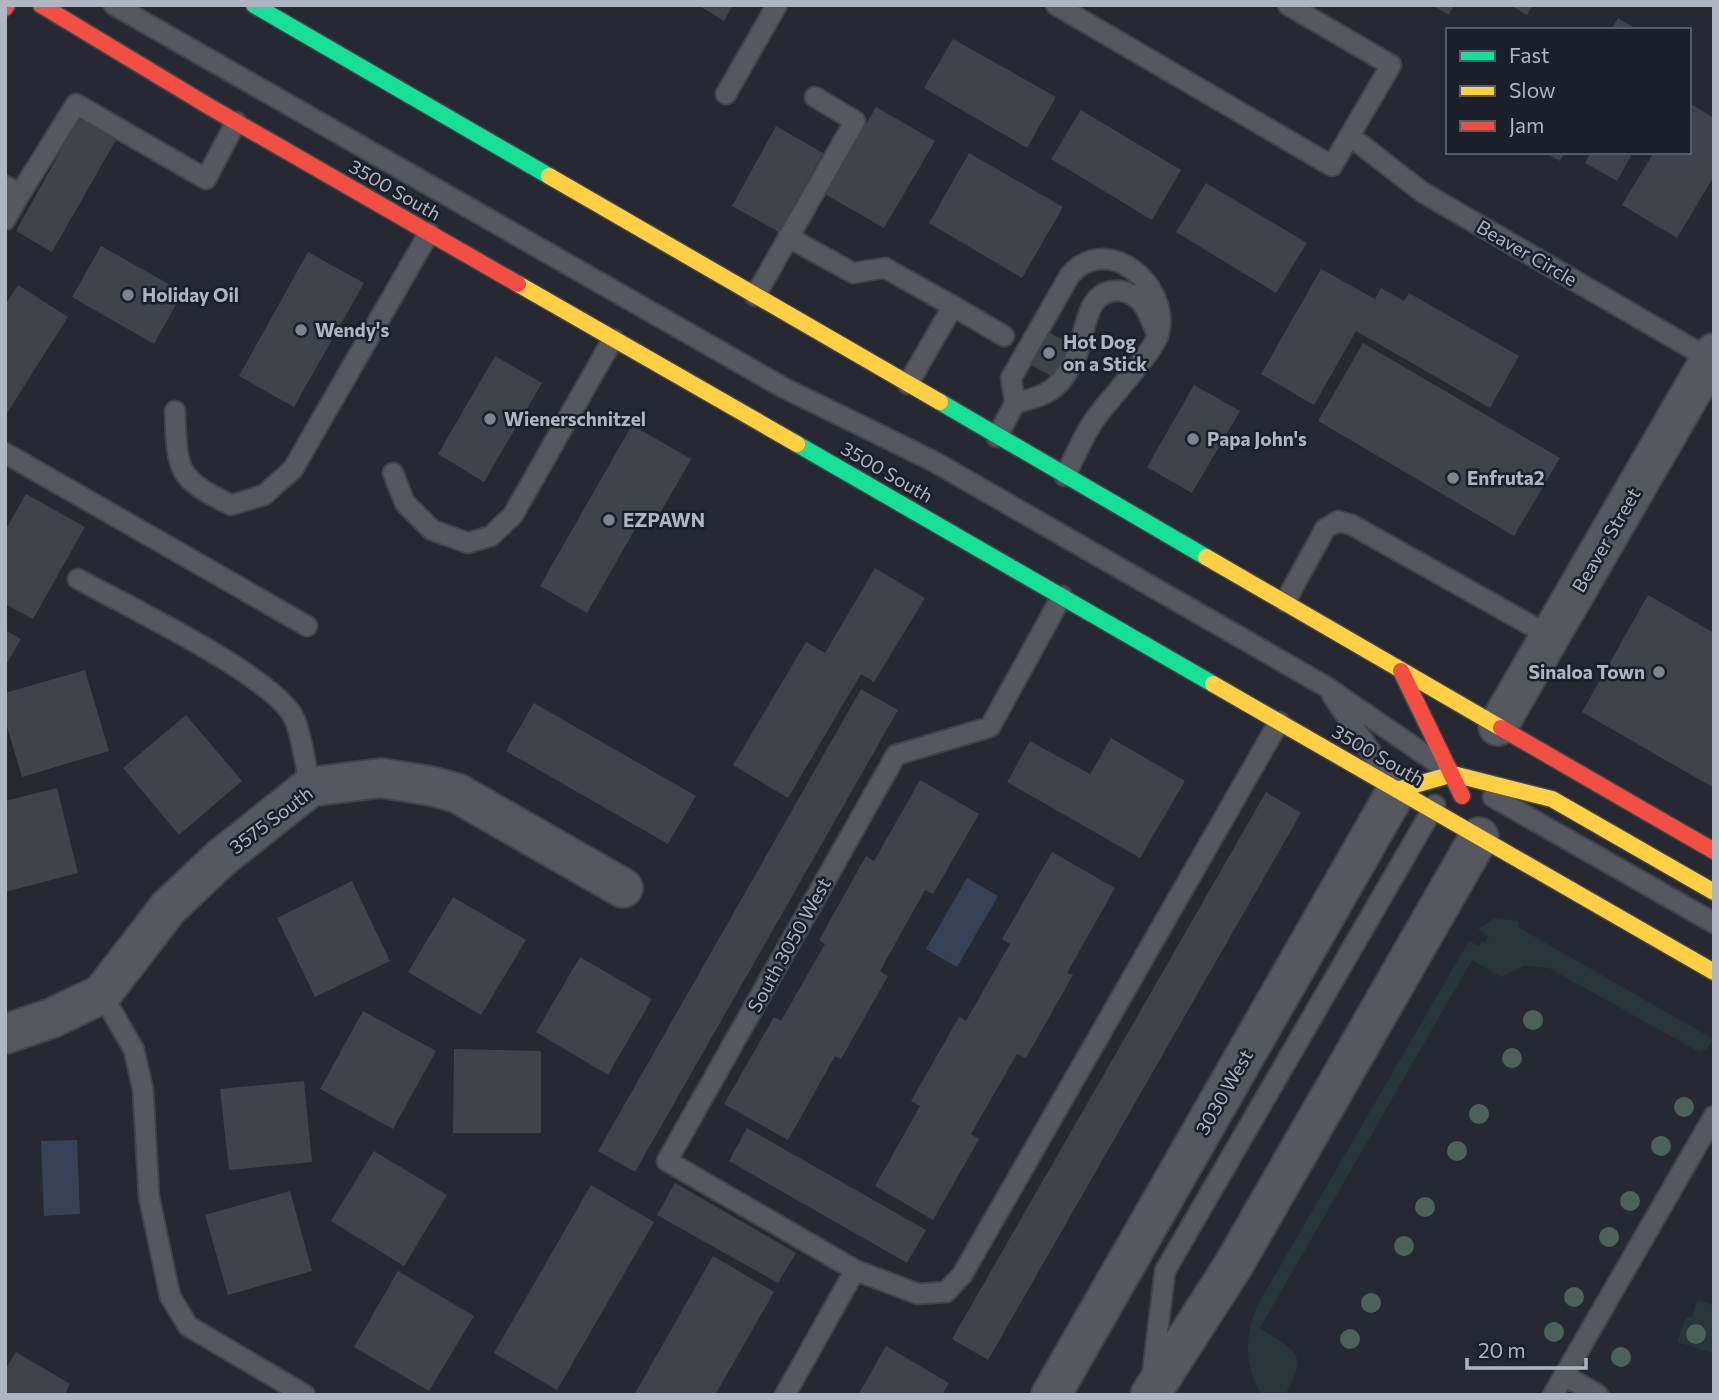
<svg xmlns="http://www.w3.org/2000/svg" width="1719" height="1400" viewBox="0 0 1719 1400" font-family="Commissioner,sans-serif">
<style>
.green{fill:#283639}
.water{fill:#374259}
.building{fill:#40434a}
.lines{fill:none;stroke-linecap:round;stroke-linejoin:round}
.lane-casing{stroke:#42444a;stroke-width:23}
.street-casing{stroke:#42444a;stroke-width:42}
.fast-casing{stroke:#42444a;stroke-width:19}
.slow-casing{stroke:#42444a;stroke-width:19}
.jam-casing{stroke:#42444a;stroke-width:19}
.lane{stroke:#56585f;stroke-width:19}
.street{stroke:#56585f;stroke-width:38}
.fast{stroke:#16e098;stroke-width:16}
.slow{stroke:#ffcf43;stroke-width:16}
.jam{stroke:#f24e42;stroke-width:16}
.tree{fill:#4b6258}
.poi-dot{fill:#80848f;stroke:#1b1f2a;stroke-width:2.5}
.labels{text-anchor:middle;stroke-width:5;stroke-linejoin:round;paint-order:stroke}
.street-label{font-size:19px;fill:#b0b5c2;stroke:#1b1f2a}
.poi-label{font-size:19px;font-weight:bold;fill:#b0b5c2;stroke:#1b1f2a;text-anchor:start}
</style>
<rect width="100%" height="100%" fill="#262931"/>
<path class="green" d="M1495,918L1518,921V927L1713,1039L1707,1049L1699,1052L1549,968L1524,966L1501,977L1472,960L1260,1328C1295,1352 1310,1351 1285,1395H1262C1243,1366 1245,1336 1257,1306L1469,941L1479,946L1481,941L1485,943L1489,936L1478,929Z
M1697,1300L1714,1305V1353L1677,1342L1686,1317H1692Z"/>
<path class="water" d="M967,878L998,896L957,967L926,949Z
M77,1140L80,1214L44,1216L41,1141Z"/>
<path class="building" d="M698,5H733L724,21Z
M1432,5H1454L1449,15Z
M1510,5H1533L1527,15Z
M1618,18L1638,30H1611Z
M953,39L1056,97L1027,148L924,88Z
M1689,103L1714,118V176L1677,238L1622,205L1654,152H1689Z
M876,107L935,141L884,228L825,194Z
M1081,110L1181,170L1152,220L1051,159Z
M80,116L117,138L52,252L16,231Z
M776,126L823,153L779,232L732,206Z
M1544,152H1565L1560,161Z
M1591,152H1633L1617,181L1585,163Z
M969,153L1063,207L1022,278L929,223Z
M1206,183L1307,243L1276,293L1176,232Z
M101,246L183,292L154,344L72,297Z
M308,252L364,283L294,407L239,376Z
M1321,269L1375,299L1381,288L1404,301L1409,293L1519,356L1490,408L1356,331L1314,405L1261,374Z
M18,285L68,317L5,416V305Z
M1042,329L1073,345L1055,378L1024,361Z
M1363,343L1560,458L1514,536L1318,421Z
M495,356L542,383L484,482L438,454Z
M1194,385L1240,411L1192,493L1147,467Z
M632,425L691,459L654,524L642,517L587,613L540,586Z
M26,494L85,527L33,619L5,604V531Z
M875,568L925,598L874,682L861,674L788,798L733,765L806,642L825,653Z
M1648,595L1714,633V788L1582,712Z
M5,630L21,639L5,667Z
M85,670L109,751L22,777L5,720V693Z
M861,689L898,710L635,1172L598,1151Z
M534,703L696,796L668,844L506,751Z
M186,715L242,781L179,835L123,768Z
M1111,738L1185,781L1140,858L1007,782L1030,741L1090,774Z
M920,780L979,814L933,894L925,890L880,971L888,976L841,1059L835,1056L788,1140L724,1104L774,1017L781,1021L825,944L819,940L866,856L874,861Z
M57,788L78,873L5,892V801Z
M1266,792L1301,813L988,1360L952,1339Z
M1052,852L1115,888L1067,973L1073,975L1026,1058L1017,1054L971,1134L979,1139L933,1220L875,1186L920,1106L911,1101L959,1017L966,1021L1010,944L1002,939Z
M352,881L390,961L315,997L277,918Z
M453,897L526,940L481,1015L408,972Z
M580,957L652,999L608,1075L536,1032Z
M363,1011L436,1051L393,1129L320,1089Z
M454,1049L541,1051V1133H453Z
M304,1081L312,1162L229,1170L220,1089Z
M747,1128L926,1230L907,1263L729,1161Z
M374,1151L447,1195L404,1266L331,1221Z
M675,1183L796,1253L778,1283L657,1215Z
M591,1185L654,1222L557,1390L494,1353Z
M290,1191L312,1271L228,1295L205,1215Z
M713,1256L774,1292L715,1395H634Z
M398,1271L474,1316L429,1391L354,1347Z
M886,1346L949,1383L942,1395H858Z
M16,1352L70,1384L64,1395H5V1370Z"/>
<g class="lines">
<g class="lane-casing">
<path id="lane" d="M114,5L784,388L933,461L1325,686L1440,765
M1056,5L1332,166L1391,65L1288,5
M726,94L777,5
M1350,136L1422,192L1710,359
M5,186L20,194L5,220
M20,194L76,104L206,179L236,122
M788,237L853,273L885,268L953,306L908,384
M755,296L855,121L815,97
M953,306L1004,336
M1015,403C1031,399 1047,396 1059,383C1066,376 1075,360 1078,351C1086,330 1086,287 1121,291C1142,294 1148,312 1155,329
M175,411C177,471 176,478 231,505L264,495L293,469L429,233
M997,437L1015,403L1011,378L1070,275C1107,232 1170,284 1159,333C1154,352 1109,399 1095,419C1083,436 1075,457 1065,476
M5,453L307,626
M393,473L405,503L432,530L468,543L491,536L513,515L613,339
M78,579C123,604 274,676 294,718C303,738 305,765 310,787
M1062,596L990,727L896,755L667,1161L855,1270L918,1294L946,1292L962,1275L1279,722
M1285,602L1325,529L1338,521L1352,525L1550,636
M1332,695L1386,774
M1493,797L1714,923
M102,994L134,1050L143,1090L149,1197L170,1296L188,1326L305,1395
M1564,1375L1598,1395
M1152,1377L1165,1271L1435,805
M785,1395L855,1270
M1553,1395L1714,1116"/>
</g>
<g class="street-casing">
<path id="street" d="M1498,726L1714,353
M5,1034L52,1018L102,994L168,908L221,858L310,787L381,778L431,786L457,793L623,888
M1051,1395L1397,790
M1150,1395L1233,1266L1479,837"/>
</g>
<g class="fast-casing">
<path id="fast" d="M254,5L549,176
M940,402L1206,557
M797,444L1213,684"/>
</g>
<g class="slow-casing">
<path id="slow" d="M549,176L940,402
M518,284L797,444
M1206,557L1501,728
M1213,684L1714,972
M1397,790L1453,774L1552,799L1714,892"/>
</g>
<g class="jam-casing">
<path id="jam" d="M41,5L210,107L518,284
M5,8L7,5
M1401,671L1462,796
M1501,728L1714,851"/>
</g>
<use href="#lane" class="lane"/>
<use href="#street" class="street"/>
<use href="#fast" class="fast"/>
<use href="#slow" class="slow"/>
<use href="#jam" class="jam"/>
</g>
<g class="tree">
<circle cx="1533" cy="1020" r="10"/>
<circle cx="1512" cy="1058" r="10"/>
<circle cx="1684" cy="1107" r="10"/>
<circle cx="1479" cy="1114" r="10"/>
<circle cx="1661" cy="1146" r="10"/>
<circle cx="1457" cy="1151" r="10"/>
<circle cx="1630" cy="1201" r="10"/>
<circle cx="1425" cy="1207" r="10"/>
<circle cx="1609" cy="1237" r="10"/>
<circle cx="1404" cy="1246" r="10"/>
<circle cx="1574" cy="1297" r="10"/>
<circle cx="1371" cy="1303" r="10"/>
<circle cx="1554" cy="1332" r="10"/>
<circle cx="1696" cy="1334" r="10"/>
<circle cx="1350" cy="1339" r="10"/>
<circle cx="1621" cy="1357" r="10"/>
</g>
<g class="poi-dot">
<circle cx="128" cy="295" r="7"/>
<circle cx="301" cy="330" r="7"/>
<circle cx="1049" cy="353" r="7"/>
<circle cx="490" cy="419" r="7"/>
<circle cx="1193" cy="439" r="7"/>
<circle cx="1453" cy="478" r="7"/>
<circle cx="609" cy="520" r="7"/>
<circle cx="1659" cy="672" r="7"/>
</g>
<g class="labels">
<g class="street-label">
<text transform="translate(395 190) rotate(30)" y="7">3500 South</text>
<text transform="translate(1527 253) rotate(30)" y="7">Beaver Circle</text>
<text transform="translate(887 472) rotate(30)" y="7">3500 South</text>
<text transform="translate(1606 540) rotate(-60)" y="7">Beaver Street</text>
<text transform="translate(1378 755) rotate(30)" y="7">3500 South</text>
<text transform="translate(271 820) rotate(-37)" y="7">3575 South</text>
<text transform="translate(789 945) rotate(-61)" y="7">South 3050 West</text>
<text transform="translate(1224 1092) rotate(-60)" y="7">3030 West</text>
</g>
<g class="poi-label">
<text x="142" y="302">Holiday Oil</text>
<text x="315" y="337">Wendy's</text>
<text x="1063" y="349">Hot Dog<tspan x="1063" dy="22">on a Stick</tspan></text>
<text x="504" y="426">Wienerschnitzel</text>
<text x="1207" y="446">Papa John's</text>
<text x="1467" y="485">Enfruta2</text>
<text x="623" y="527">EZPAWN</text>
<text x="1645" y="679" text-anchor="end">Sinaloa Town</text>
</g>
</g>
<rect width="1719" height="1400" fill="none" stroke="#b0b5c2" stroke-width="14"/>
<rect x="1446" y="28" width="245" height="126" fill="#1b1f2a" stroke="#575b67" stroke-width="2"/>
<rect x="1460" y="51" width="35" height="10" fill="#16e098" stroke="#575b67" stroke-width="2"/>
<text x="1509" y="63" font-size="21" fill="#b0b5c2">Fast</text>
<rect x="1460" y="86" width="35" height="10" fill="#ffcf43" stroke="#575b67" stroke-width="2"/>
<text x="1509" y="98" font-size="21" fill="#b0b5c2">Slow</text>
<rect x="1460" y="121" width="35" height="10" fill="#f24e42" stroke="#575b67" stroke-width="2"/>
<text x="1509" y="133" font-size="21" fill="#b0b5c2">Jam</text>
<path d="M1467 1358v10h119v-10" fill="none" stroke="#b0b5c2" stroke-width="3.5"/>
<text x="1478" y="1358" font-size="21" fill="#b0b5c2" stroke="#1b1f2a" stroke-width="5" paint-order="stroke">20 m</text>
</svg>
